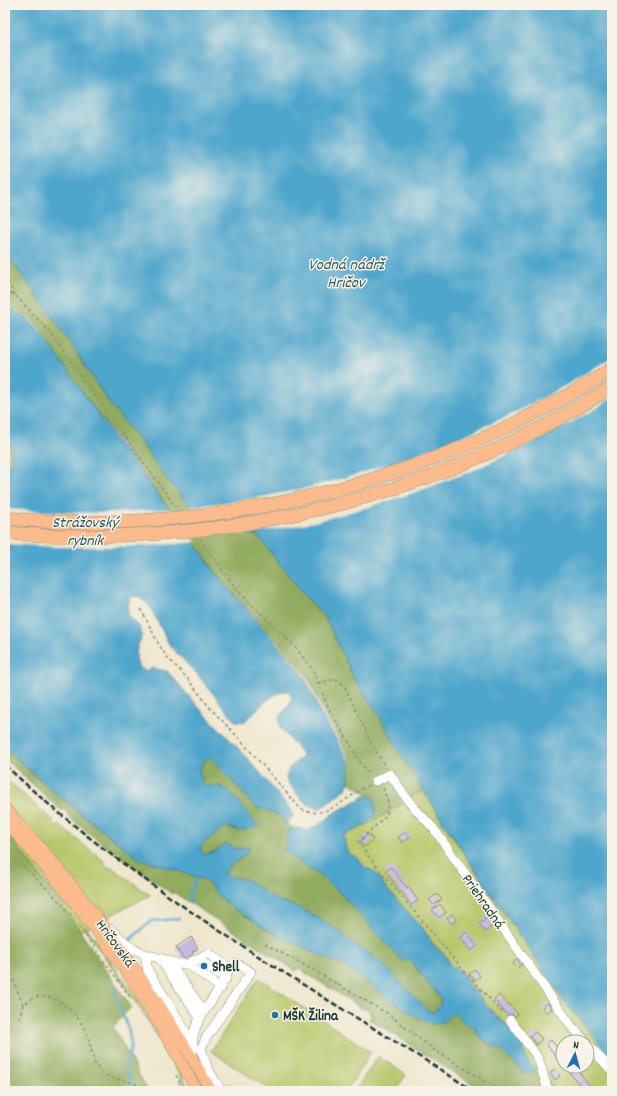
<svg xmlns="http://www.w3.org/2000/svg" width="617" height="1096" viewBox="0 0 617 1096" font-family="Dekko,sans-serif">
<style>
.green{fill:#b8c76a;stroke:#6c824f;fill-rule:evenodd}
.forest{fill:#92ac5e;stroke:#587449}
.water{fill:#50a6cc;stroke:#387280}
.pier{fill:#efe6cc}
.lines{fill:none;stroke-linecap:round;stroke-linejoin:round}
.stream{stroke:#50a6cc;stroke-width:2.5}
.building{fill:#c7b5e4}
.minor-casing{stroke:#879280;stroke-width:10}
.major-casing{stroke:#879280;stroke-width:12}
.path{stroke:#879280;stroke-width:1.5;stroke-dasharray:3 3;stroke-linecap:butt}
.minor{stroke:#fff;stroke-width:9}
.major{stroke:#fbbb8c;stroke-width:11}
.rail{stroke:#1f3d34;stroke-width:2.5;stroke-dasharray:6 3;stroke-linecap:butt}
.highway-bridge-casing{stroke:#879280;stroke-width:14;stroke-linecap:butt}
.highway-bridge{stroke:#fbbb8c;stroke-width:13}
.poi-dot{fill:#1f6fb2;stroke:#f7f3e8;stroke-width:1.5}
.labels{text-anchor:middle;stroke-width:3;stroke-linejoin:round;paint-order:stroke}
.street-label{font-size:15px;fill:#1f3d34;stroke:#f7f3e8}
.poi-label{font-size:15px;font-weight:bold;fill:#1f3d34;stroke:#f7f3e8;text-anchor:start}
.water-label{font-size:16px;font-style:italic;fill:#2e5c62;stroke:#f7f3e8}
</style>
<rect width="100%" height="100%" fill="#f7f3e8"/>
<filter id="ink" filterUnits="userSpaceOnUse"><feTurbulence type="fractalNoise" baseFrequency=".025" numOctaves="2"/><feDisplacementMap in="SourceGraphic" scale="8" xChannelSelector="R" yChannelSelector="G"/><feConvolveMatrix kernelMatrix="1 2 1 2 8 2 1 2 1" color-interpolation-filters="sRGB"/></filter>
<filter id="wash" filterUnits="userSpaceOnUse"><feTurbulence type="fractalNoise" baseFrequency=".012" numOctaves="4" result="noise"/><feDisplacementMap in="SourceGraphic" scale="16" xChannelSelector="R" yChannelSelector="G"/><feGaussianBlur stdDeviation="0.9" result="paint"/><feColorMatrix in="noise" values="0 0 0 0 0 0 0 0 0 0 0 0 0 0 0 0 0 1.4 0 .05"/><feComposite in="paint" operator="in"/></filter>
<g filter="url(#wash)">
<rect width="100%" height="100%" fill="#efe6cc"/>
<path class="green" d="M5,779L54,821L52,823L57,827L59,825L104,861L105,865L109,868L111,867L150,895L87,928L139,1001L191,1091H185C181,1075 170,1058 162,1044C138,1004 112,966 85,929L80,931L5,830Z
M423,790C462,853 504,914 547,974C568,1002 589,1031 612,1058V1091H553L554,1087L527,1060L519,1039L510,1027L500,1019L483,1002L481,998L469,988L457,969L450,966L446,956L433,944L422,927L387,889L375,872L364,867L358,858L349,854L345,845L344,835C372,825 398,806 423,790ZM563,1042H587V1066H563Z
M259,978L371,1052L346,1091H272L211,1051Z
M378,1056L406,1075L395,1091H355Z"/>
<path class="forest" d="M5,252L57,323L110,404L142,444L166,478L192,508L231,530L258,536L304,595L325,617L354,679L379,715L400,753L423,790L373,821L376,812L374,798L349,782L350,759L334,730L326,718L309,680L305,673L221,579L68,372L49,341L30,318L5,302Z
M5,438L11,447L12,463L5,465Z
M5,747L24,766L78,812L138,858L197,877L208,882L218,895L237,911L253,920L267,930L344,966L390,1000L426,1022L454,1012L468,1026H475V1032L485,1041L503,1052L526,1074L533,1072L534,1067L554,1087L553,1091H483L369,1019L372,1015L369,1013L370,1011L364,1008L363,1009L298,968L296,971L173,892L172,894L119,856L121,854L116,851L114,853L71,819L67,815L68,813L64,809L62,811L5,759Z
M210,757L216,762L256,808L265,809L282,817L283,822L287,823L291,828L286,834L296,860L318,874L339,892L363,917L410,960L441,999L439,1006L434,1013L426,1009L383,964L326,923L300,908L276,900L246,879L229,877L223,873L246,854L250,847L234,849L227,843L213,852L203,855L200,847L225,826L239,831L258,826L231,793L221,786H204L199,772L204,761Z
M5,830L80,931L131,1007L113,1027L148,1091H5Z"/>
<path class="water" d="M5,5H612V1058L566,1004L446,826L400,753L379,715L354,679L325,617L304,595L258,536L231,530L192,508L166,478L142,444L110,404L57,323L5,252Z
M5,304L28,319L48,342L118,443L186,531L220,579L303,674L324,720L332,732L348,760L349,770V782L346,789L319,809C304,806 294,791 286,779C287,769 292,763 301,759L302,754L280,727L279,718L290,704L292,698L289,691C273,690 255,712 244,722L235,721L198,675L170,646L149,605L138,596L131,597L128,606V615L139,626L142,635C137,649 133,653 139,668L147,671L153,668L167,671L202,711L244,754L292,811V818L287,823H283L282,817C273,813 266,809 256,808L216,762L210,757L204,761L199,772L204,786H221L231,793L259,827L239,831L225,826L200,847L203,855L213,852L227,843L234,849L250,847C244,859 231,862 223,873L229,877L246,879L276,900L300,908L326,923L383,964L426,1009L434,1013L439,1006L441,999L410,960L403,961L339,892L318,874L296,860L284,850L288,838L286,834L291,828H300L307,831L323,822L334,813L367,795L374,798C377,816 378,818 362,826C356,830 351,833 344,835L345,845L349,854L358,858L364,867L375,872L387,889L422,927L433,944L446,956L450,966C460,970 469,977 469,988L476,991L483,1002L500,1020L510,1027L519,1039L527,1060L534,1067L533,1071L530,1074H526L503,1052L485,1041L475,1032V1026H468L454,1012L443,1022L434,1024L426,1022L390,1000L344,966L267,930L253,920L237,911L217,895L208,882L197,877L138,858L53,791L5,747V465L12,463L11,447L5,438Z"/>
<path class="pier" d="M612,357V398L590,412L532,443L474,470L419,491L369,507L314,522L244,535L206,528L188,507L257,498L307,488L359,474L408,458L460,437L517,412L570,383Z
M5,509L60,512L109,513L172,509L196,542L161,545L110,547H58L5,544Z"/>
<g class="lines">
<path class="stream" d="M190,901L189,896L197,877
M129,941L151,921L179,919
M116,986V996L129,1031L131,1047L126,1069L134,1091"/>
</g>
<g id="blocks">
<path class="building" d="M406,832L410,837L402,843L398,837Z
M368,834L373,839L365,847L360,842Z
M391,867L407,888L408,886L418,901L411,905L403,893H402L385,871Z
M435,895H438L442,899L434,905L429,900Z
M440,904L446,912L439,918L432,910Z
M452,914L457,920L452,924L447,918Z
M487,917L493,925L485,932L479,923Z
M466,932L477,946L471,951L460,937Z
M191,937L198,948L192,952L193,954L186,958H183L176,947Z
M517,959L521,965L517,968L513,963Z
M475,969L480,976L475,980L469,974Z
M499,995L518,1014L515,1017L512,1014L507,1015L494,999Z
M548,1003L552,1009L547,1013L542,1007Z
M535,1032L542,1039L536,1045L530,1036Z
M551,1040L563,1055L558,1059L546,1044Z
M575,1067L586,1081L595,1091H585L569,1072Z
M555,1069L560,1076L555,1080L550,1073Z"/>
</g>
</g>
<g filter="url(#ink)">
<use href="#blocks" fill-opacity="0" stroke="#879280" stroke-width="1"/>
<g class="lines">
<g class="minor-casing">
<path id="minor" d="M376,781L390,774L410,803L434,829L572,1027L586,1042
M110,929L132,948L145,954L180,964H188L208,953L229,968C222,992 201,1009 194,1032C192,1040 192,1050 192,1058
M145,954L148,971L179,1020L193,1045
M160,959L200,1018
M198,959L226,979
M169,961L204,1012
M188,964L221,988
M229,968L236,963L251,972L206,1038L201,1049L208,1069L220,1089L229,1091
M510,1020L534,1052L539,1061L548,1091
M587,1043L612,1071"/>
</g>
<g class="major-casing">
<path id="major" d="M5,808C85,894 154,989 211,1091
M5,821C53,874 98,929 137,988C158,1022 178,1056 197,1091"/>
</g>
<path class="path" d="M5,277L15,295
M5,291L15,295L50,332L79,374L176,507
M200,539L238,591L295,647L312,669L329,709L342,730L361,764L371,775
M141,609L158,643L167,657L187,678L210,708L237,736L301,809C326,822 348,795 369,785
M318,683L336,679L344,685L371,743L386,768
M383,788L388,802L387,815L358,842L372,861L465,972L504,1014
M5,850L50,891L71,915
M79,926L130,997
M265,944L310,968L388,1014L437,1052L501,1091
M5,964L8,966L23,1005
M19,1019L23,1005C27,1002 32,998 36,997C60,992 82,1018 88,1038C92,1049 92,1064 101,1072C108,1078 118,1079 127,1081C136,1084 145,1087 153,1091
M176,1075L179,1081L180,1091"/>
<use href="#minor" class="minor"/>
<use href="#major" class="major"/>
<path class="rail" d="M5,765C144,896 314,989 474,1091"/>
<g class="highway-bridge-casing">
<path id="highway-bridge" d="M5,518C58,524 112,523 165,519C323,506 478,455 612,369
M5,533C216,549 433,501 612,387"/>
</g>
<use href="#highway-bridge" class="highway-bridge"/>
</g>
</g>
<g class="poi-dot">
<circle cx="204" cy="966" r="4"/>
<circle cx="275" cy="1015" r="4"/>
</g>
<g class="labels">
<g class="street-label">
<text transform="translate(484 901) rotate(55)" y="5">Priehradná</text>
<text transform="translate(116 943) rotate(54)" y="5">Hričovská</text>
</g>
<g class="poi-label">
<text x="212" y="971">Shell</text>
<text x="283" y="1020">MŠK Žilina</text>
</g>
<g class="water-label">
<text x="346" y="269">Vodná nádrž<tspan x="346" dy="18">Hričov</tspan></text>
<text x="85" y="527">Strážovský<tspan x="85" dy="18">rybník</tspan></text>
</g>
</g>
<rect width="617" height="1096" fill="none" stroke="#f7f3e8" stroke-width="20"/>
<g transform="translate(575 1054) rotate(6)"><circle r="19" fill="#f7f3e8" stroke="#a1aaa0"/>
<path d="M0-3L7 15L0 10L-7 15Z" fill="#1f6fb2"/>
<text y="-6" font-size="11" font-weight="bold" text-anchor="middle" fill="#1f3d34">N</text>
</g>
</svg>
